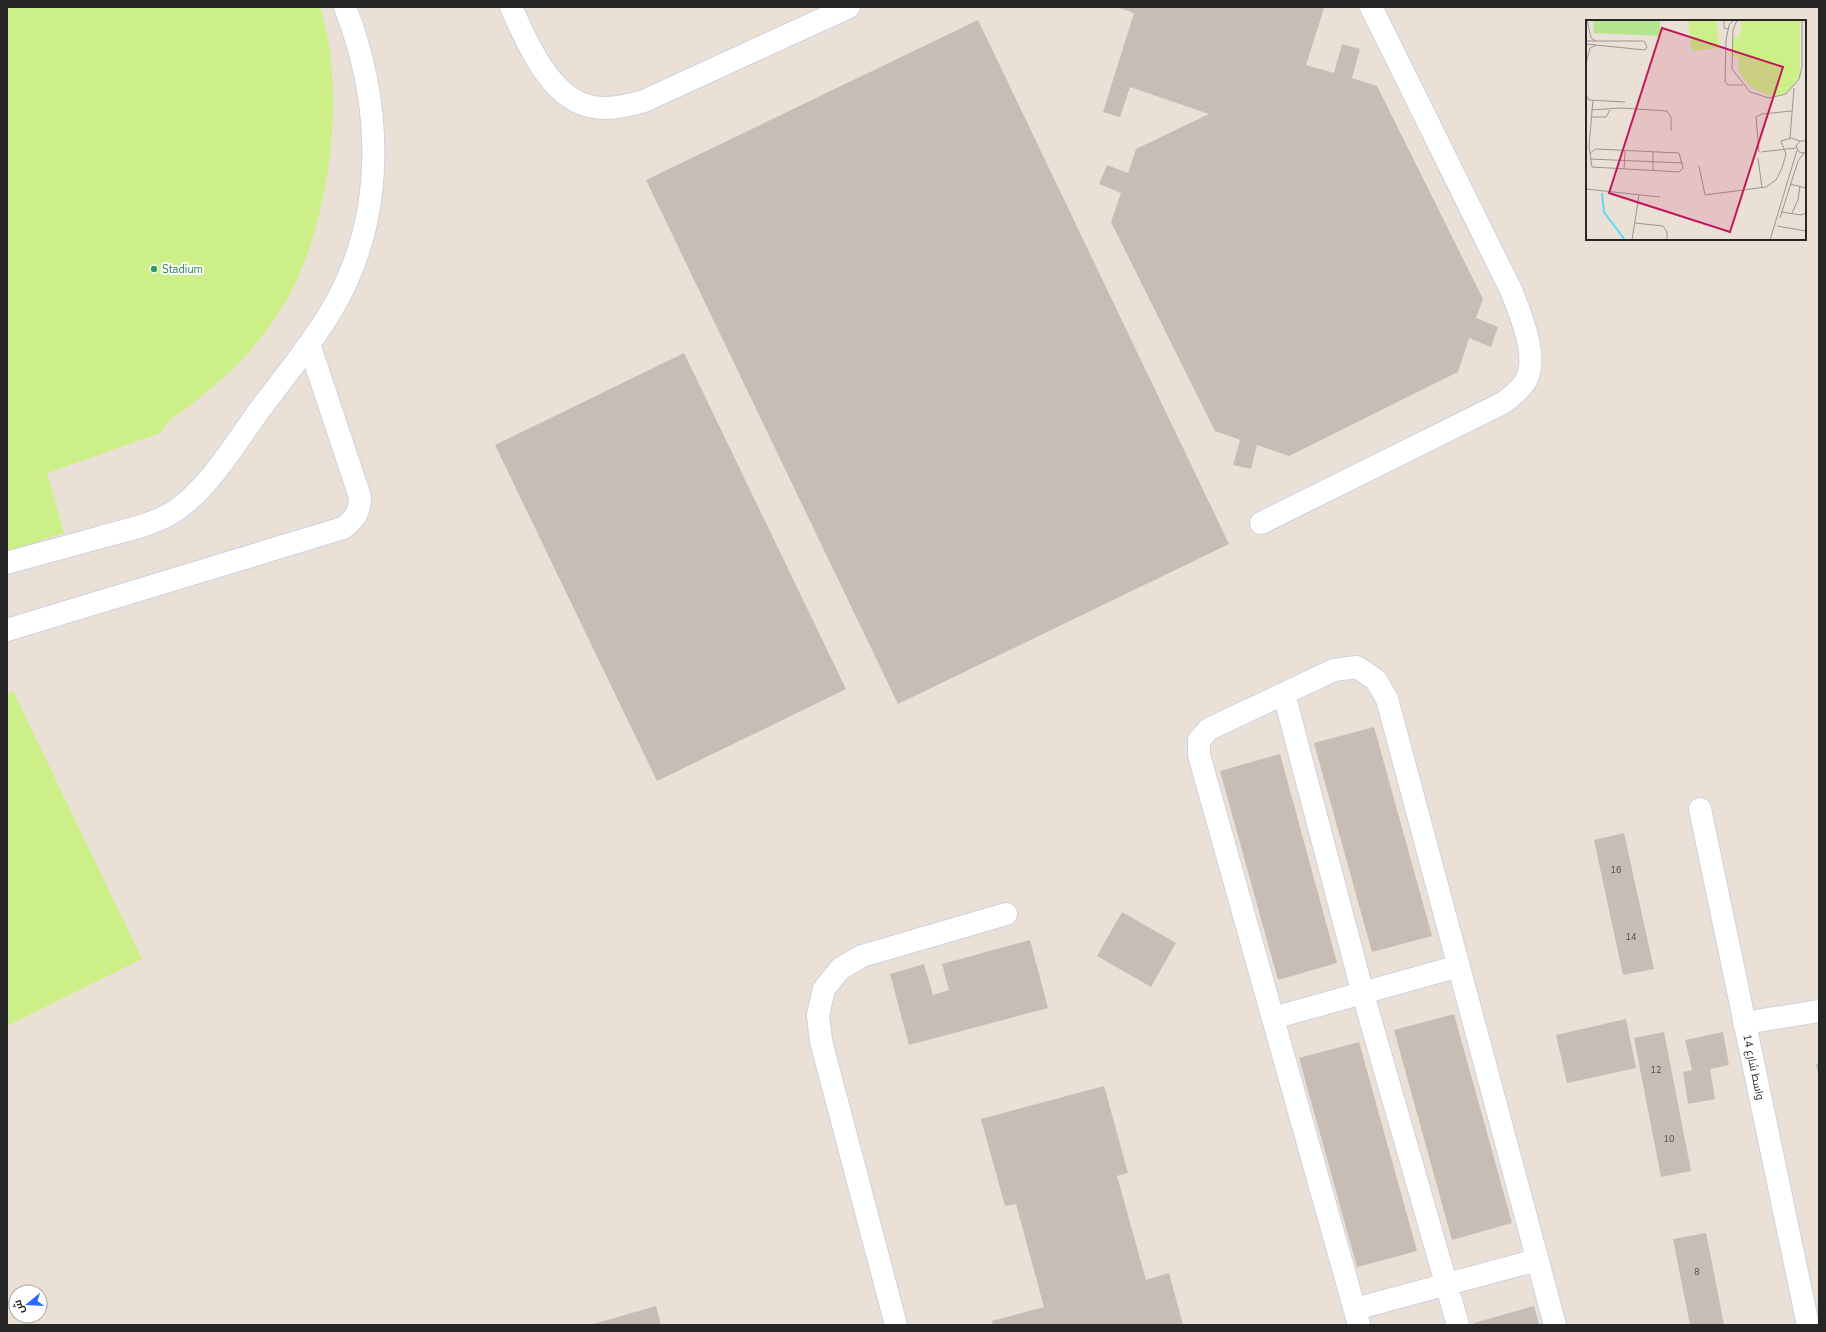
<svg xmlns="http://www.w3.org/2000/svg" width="1826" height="1332" viewBox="0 0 1826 1332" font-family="'Nunito Sans',Cairo,sans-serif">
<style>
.pitch{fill:#ccef88}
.building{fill:#c6bdb6}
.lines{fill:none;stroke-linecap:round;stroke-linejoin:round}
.minor-casing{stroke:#ccd2e1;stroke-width:24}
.minor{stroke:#fff;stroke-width:22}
.leisure-dot{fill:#2e9e5b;stroke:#fff;stroke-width:1.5}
.labels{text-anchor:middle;stroke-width:4;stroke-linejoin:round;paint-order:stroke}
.number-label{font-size:9px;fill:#4e4c4a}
.leisure-label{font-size:11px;fill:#27864d;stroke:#fff;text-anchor:start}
.street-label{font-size:11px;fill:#262626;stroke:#fff}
.inset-river{fill:none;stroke:#60dbf6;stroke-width:2}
.inset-road{fill:none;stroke:#9c9690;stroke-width:1}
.view{fill:#c2185b;fill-opacity:0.15;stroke:#c2185b;stroke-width:2}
.inset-edge{fill:none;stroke:#262626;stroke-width:2}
</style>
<rect width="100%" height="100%" fill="#ebe0d6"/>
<path class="pitch" d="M7,7H320C346,88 331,208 295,284C283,310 259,342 239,363C224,377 207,392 191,405C178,415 169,417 161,433L47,473L64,533L7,552Z
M13,691L142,959L7,1026V694Z"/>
<path class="building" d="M1117,7L1324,8L1306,65L1334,73L1342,44L1360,49L1352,78L1377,86L1483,299L1476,318L1498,327L1491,347L1469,338L1458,372L1289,456L1257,445L1251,469L1233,465L1240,440L1215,431L1111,222L1121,193L1099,184L1107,165L1128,173L1136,149L1209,114L1130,87L1120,117L1103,112L1134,13Z
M978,20L1229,544L898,704L646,180Z
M684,353L846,689L657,781L495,445Z
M1374,727L1432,936L1372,952L1314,743Z
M1280,754L1337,963L1278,980L1220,771Z
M1624,833L1654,969L1623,975L1594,840Z
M1122,912L1176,943L1151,987L1097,956Z
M1030,940L1048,1008L909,1045L890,974L924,964L933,995L949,990L942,964Z
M1454,1014L1512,1223L1452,1240L1394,1030Z
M1626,1019L1636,1068L1567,1083L1556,1035Z
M1664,1032L1691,1171L1661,1177L1634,1038Z
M1723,1032L1729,1065L1710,1069L1715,1099L1688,1104L1683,1072L1692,1070L1685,1040Z
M1359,1042L1417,1251L1357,1267L1299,1058Z
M1819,1063V1073L1818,1074L1816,1064Z
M1104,1086L1128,1173L1117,1176L1146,1280L1169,1273L1183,1325H993L992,1321L1044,1307L1016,1204L1005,1206L981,1119Z
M1706,1233L1720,1304L1724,1325H1690L1673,1239Z
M656,1306L661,1325H590Z
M1534,1306L1539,1325H1475L1474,1323Z"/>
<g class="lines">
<g class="minor-casing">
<path id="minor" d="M511,7C527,42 550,100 593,107C611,110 628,106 644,101L849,7
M1261,523L1503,403C1511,397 1519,391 1525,382C1540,359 1520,313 1511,290L1371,7
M7,563C38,554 70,546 101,537C126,530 153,525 175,511C210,487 236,442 261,408C285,376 311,345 331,311C387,218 383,105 345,7
M7,630L343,528C355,519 360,512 360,497L309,344
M1284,694L1363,994L1458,1325
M1700,809L1808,1325
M1273,1018L1459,966
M1744,1023L1819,1011
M1355,1309L1537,1260
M896,1325L821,1041L818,1015L824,989L840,969L862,956L1006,914
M1359,1325L1199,755V740L1209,729L1334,670L1357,667L1376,680L1387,699L1555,1325"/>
</g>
<use href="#minor" class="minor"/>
</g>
<circle class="leisure-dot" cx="154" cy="269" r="4"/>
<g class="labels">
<g class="number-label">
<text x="1616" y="873">16</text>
<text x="1631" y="940">14</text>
<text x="1656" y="1073">12</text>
<text x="1669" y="1142">10</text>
<text x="1697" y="1275">8</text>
</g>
<g class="leisure-label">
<text x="162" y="273">Stadium</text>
</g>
<g class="street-label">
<text transform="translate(1754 1067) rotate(78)" y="4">واسط شارع 14</text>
</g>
</g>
<g transform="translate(1586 20)">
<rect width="220" height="220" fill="#ebe0d6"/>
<path d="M7,0H74V16L8,13Z" fill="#b3e68e"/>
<path d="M102,0H130L134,28L106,31ZM156,0H214V56L200,73L190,76L179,74L165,67L157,58L153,49V37H147V18H153Z" fill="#ccef88"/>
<path class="inset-river" d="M16,173L18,192L39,220"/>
<path class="inset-road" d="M1,0L5,18L10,21M138,0V8L142,9M148,0L143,5L140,20L139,62L142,65H157M151,0L147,10L146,49L164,72L183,78L200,74L213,59L216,47V0M0,21H58L61,27L59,30L0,24M0,44L4,28L10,25M0,75L3,80L39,82M5,90L35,88L81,91L85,97V111M5,97H20L24,90M204,118L208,68M173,132L170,97L176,94L206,91M175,132L210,128M4,133L10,129L93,133L97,148L93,152L6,147L3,126L7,80M219,133L213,132L210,126L214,121H220M172,138L176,168M4,139L97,143M113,146L119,175L180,167L190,160L196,148L200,134L195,121L205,118L214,121M38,149L39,131M67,151V132M204,164L220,168M0,169L74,177M195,192L215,195L220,193M206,193L212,180L214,166M194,198L212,141L218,133M49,203L77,206L81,212V220M191,206L220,211M46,220L53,175M184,220L211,130"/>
<path class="view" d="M76,8L197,47L144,212L23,173Z"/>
<rect width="220" height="220" class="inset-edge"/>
</g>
<rect width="1826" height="1332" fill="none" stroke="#262626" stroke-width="16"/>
<g transform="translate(28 1304) rotate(252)"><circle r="19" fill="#ffffff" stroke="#a8a8a8"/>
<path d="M0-3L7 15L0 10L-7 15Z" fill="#2f68ff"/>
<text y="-6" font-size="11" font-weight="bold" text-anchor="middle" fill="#262626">ش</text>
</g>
</svg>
